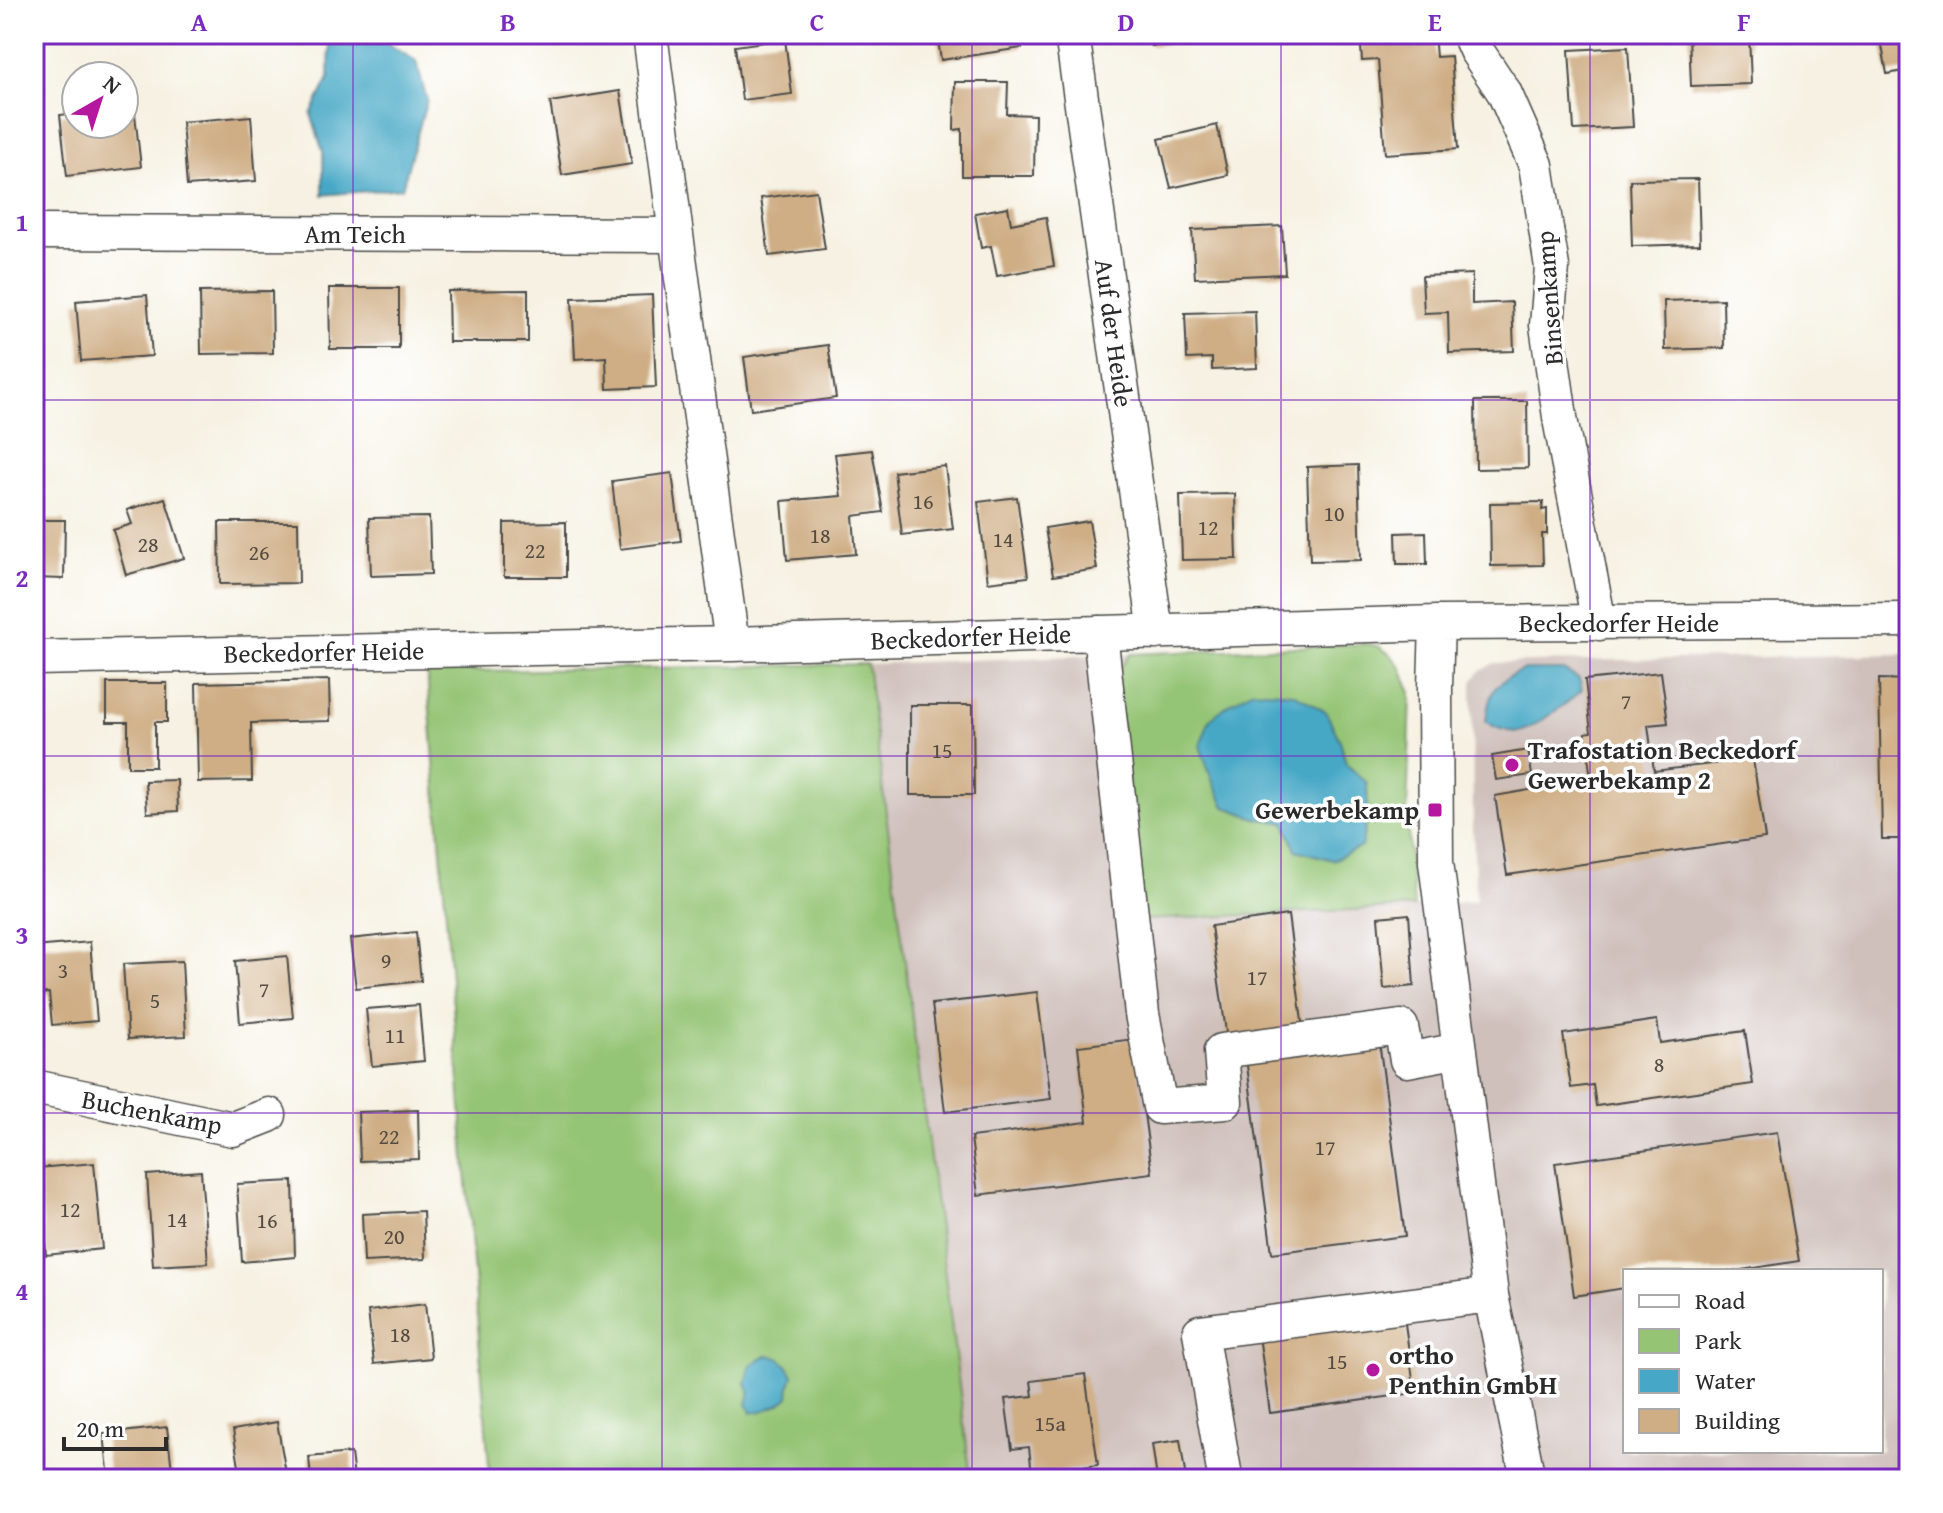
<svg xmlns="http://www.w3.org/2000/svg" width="1943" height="1513" viewBox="0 0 1943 1513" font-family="'Gentium Book Plus',serif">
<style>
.industrial{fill:#cfc0bb;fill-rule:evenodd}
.green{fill:#94c474;stroke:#607850;stroke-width:2;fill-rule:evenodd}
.water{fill:#46a8c6;stroke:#386a78;stroke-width:2}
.building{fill:#cfae85}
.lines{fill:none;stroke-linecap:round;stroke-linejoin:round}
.minor-casing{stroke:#494946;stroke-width:37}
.minor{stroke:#fff;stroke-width:34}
.grid{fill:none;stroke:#7b2cbf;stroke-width:2;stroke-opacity:0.55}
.poi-dot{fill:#b5179e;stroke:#fff;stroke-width:3}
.labels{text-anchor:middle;stroke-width:7;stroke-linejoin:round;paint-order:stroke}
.number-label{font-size:22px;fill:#544c42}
.street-label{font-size:26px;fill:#2b2b2b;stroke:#fff}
.poi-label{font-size:26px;font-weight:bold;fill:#2b2b2b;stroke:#fff;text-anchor:start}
.neatline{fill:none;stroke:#7b2cbf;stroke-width:3}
.grid-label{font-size:26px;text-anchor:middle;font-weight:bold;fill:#7b2cbf}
</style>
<rect width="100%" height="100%" fill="#fff"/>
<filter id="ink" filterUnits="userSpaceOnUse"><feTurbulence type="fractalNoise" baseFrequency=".0125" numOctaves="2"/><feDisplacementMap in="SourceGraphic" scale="16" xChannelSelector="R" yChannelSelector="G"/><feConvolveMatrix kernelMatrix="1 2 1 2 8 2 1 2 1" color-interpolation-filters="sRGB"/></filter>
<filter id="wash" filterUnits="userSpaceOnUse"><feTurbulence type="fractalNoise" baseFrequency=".006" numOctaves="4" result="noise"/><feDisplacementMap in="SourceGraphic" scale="32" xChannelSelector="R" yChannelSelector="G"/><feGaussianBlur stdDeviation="1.8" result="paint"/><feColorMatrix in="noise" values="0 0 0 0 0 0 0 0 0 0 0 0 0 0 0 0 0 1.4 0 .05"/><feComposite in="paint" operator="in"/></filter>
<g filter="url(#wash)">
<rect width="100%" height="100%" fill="#f6f1e2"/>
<path class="industrial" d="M1131,654L1116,673L1143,920L1414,907L1476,901L1473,829L1472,682L1479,672L1494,663L1909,654V1479H971L867,664ZM1625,1271H1881V1451H1625Z"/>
<path class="green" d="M1365,644L1378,646L1391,655L1401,668L1411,693L1407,817L1414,907L1142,920L1116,673L1131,654ZM1340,741L1346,764L1333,860L1297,850L1285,823L1256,818Z
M867,664L971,1479H490L427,672Z"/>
<path class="water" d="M330,34H372L416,61L427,100L402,188L323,195V152L311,114L329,78Z
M1522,670H1563L1579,679L1582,690C1574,698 1532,729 1522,731C1511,734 1494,728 1486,721C1489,691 1494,683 1522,670Z
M1253,690L1293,693L1326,712L1340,741L1346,764L1367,783L1368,815L1361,847L1333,860L1296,850L1285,823L1256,818L1225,807L1212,780L1200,746L1210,719L1229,704Z
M768,1355C781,1357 788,1364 793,1376L790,1385L789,1397C779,1407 765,1411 751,1413L747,1404L750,1393L746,1383L751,1365Z"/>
<g id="blocks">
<path class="building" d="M937,34H1020L1022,48L941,60Z
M1149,34H1213L1214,37L1151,46Z
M1360,34H1434L1436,57L1451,56L1458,149L1385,154L1378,60L1362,61Z
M1689,34H1749L1751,84L1691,86Z
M1880,34H1909V70L1887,74Z
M785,39L792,94L742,100L735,46Z
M1628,47L1633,127L1574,130L1569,50Z
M955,82H1008L1007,114L1035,115L1034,176H962V129L954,130Z
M620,91L632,164L562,175L550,102Z
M134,106L141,167L67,176L60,115L76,113V124H124V107Z
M251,116L256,181L187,186L182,122Z
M1217,125L1228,175L1171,188L1159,139Z
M1698,179L1700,244L1632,246L1630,180Z
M816,191L825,249L769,256L761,198Z
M1008,207L1011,224L1046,217L1054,266L997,276L991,246L981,248L975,213Z
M1282,226L1285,274L1195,278L1192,230Z
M1472,274V304L1512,302L1514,351L1449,353L1448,312L1424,313L1422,276Z
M329,288H399V349H330Z
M528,290V342H449L448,291Z
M272,291L273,353L201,354L200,292Z
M147,295L152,356L81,361L76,301Z
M652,295L656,387L607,389L606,357L575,359L572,298Z
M1723,299L1724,348L1665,350L1664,301Z
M1255,311L1257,368L1212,370V358L1187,359L1185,313Z
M828,345L836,398L751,410L744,357Z
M1475,401H1527L1528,468L1476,469Z
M872,450L883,512L853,516L856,554L787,560L782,501L841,496L835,454Z
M1358,465L1361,560L1310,561L1307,467Z
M945,466L953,529L902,535L894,472Z
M672,473L681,541L620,549L612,481Z
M1235,494L1237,559L1182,560L1180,495Z
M1017,497L1028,577L988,582L978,502Z
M165,498L184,558L126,575L113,530L132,524L127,510Z
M1543,502L1542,510L1547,509V534H1542L1543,565L1491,566L1490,503Z
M429,517L431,574L371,576L369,518Z
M34,520H65L64,579L34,578Z
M1089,521L1097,569L1053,576L1045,528Z
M219,522H298L299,583L220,584Z
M566,522V577H504V523Z
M1426,532L1427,564H1397L1396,533Z
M1661,672L1668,723L1648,725L1654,771L1753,759L1765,838L1507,875L1495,796L1591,779L1585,733L1591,732L1585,680Z
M1879,679L1909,680V839H1882Z
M329,680L330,721L251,723L252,781L198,782L196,683Z
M107,683H167V722H155V767H128V722H107Z
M910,705H973L974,795H910Z
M1528,750L1532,775L1496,780L1492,756Z
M177,780L178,811L147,813L145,781Z
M1409,914L1414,986L1384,989L1378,917Z
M1288,915L1303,1029L1227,1039L1211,926Z
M416,932L421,981L356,988L350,939Z
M90,942L97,1021L52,1025L49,993L34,994V947Z
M287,956L293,1018L240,1023L235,961Z
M182,961L186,1036L128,1039L123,964Z
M1037,992L1051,1099L945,1112L932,1004Z
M419,1005L424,1061L372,1066L366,1009Z
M1657,1020L1660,1043L1745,1031L1753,1084L1596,1106L1593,1085L1571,1088L1563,1034Z
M1134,1039L1152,1173L978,1195L971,1137L1087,1122L1078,1046Z
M1379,1041L1405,1236L1272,1253L1246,1058Z
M418,1110L419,1159L360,1161L358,1112Z
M1777,1132L1799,1261L1735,1271H1625V1288L1574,1296L1555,1163Z
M94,1163L102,1249L46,1255L38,1168Z
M201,1171L208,1263L153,1266L147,1175Z
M293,1181L295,1257L242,1262L237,1184Z
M423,1211L425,1259L364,1262L362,1214Z
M425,1304L431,1358L374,1364L368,1311Z
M1403,1310L1415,1393L1270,1413L1258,1329Z
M1085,1374L1098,1465L1032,1474L1029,1447L1012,1449L1005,1399L1033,1396L1031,1381Z
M277,1422L287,1479H241L233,1430Z
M167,1427L173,1479H109L104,1434Z
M1180,1440L1186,1479H1157L1152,1444Z
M351,1453L354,1479H311L309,1457Z
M1909,1467V1479H1858V1478Z"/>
</g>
</g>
<g filter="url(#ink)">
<use href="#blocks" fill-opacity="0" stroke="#494946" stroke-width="2"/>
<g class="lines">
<g class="minor-casing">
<path id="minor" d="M650,34L676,235L732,644
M1072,34L1156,632
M1469,34L1476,50L1504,92L1536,165L1552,267L1547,325L1561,424L1599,623
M34,232L676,235
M1437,623L1435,687L1436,862L1491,1295L1528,1479
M1100,633L1142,1014L1160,1107L1225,1102L1221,1051L1401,1027L1407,1060L1460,1050
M34,658L732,644L1437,623L1909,620
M34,1087L233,1129L269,1115
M1224,1471L1200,1332L1491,1295"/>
</g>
<use href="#minor" class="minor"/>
</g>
</g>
<path class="grid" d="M353,34V1479M662,34V1479M972,34V1479M1281,34V1479M1590,34V1479M34,400H1909M34,756H1909M34,1113H1909"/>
<g class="poi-dot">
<circle cx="1512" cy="765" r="8"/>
<rect x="1427" y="802" width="16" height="16" rx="4"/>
<circle cx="1373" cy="1370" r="8"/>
</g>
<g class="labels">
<g class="number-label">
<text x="923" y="509">16</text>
<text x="1334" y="521">10</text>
<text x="1208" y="535">12</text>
<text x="820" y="543">18</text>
<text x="1003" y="547">14</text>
<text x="148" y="552">28</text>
<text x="535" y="558">22</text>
<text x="259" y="560">26</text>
<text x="1626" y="709">7</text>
<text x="942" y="758">15</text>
<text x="386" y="968">9</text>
<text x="63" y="978">3</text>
<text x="1257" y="985">17</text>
<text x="264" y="997">7</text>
<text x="155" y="1008">5</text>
<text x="395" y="1043">11</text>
<text x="1659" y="1072">8</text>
<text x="389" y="1144">22</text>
<text x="1325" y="1155">17</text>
<text x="70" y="1217">12</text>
<text x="177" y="1227">14</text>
<text x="267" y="1228">16</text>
<text x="394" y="1244">20</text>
<text x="400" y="1342">18</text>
<text x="1337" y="1369">15</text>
<text x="1050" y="1431">15a</text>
</g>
<g class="street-label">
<text x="355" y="243">Am Teich</text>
<text transform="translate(1549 298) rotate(-94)" y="9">Binsenkamp</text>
<text transform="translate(1114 333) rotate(82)" y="9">Auf der Heide</text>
<text x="1619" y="632">Beckedorfer Heide</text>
<text transform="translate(971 637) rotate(-2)" y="9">Beckedorfer Heide</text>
<text transform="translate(324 652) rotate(-1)" y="9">Beckedorfer Heide</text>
<text transform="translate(152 1112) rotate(11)" y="9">Buchenkamp</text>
</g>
<g class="poi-label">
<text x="1528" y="759">Trafostation Beckedorf<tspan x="1528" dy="30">Gewerbekamp 2</tspan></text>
<text x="1419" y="819" text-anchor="end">Gewerbekamp</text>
<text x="1389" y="1364">ortho<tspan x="1389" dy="30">Penthin GmbH</tspan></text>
</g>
</g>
<rect width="1943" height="1513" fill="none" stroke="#fff" stroke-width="88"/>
<rect x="1623" y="1269" width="260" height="184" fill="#ffffff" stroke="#aaaaaa" stroke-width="2"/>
<rect x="1639" y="1295" width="40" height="12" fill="#ffffff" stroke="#aaaaaa" stroke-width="2"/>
<text x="1695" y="1309" font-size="24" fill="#2b2b2b">Road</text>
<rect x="1639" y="1329" width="40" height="24" fill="#94c474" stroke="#aaaaaa" stroke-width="2"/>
<text x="1695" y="1349" font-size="24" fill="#2b2b2b">Park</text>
<rect x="1639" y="1369" width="40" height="24" fill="#46a8c6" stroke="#aaaaaa" stroke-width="2"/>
<text x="1695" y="1389" font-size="24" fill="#2b2b2b">Water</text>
<rect x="1639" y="1409" width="40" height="24" fill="#cfae85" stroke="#aaaaaa" stroke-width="2"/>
<text x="1695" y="1429" font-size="24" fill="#2b2b2b">Building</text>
<g transform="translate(100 100) rotate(39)"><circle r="38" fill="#ffffff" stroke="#aaaaaa" stroke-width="2"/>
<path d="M0-6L14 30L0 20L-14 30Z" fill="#b5179e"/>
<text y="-12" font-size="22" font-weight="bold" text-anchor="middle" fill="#2b2b2b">N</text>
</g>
<path d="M64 1437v12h102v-12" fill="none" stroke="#2b2b2b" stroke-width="4"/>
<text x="76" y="1437" font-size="24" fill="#2b2b2b" stroke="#ffffff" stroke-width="6" paint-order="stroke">20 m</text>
<rect x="44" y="44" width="1855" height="1425" class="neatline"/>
<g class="grid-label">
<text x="199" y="31">A</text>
<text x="508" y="31">B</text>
<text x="817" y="31">C</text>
<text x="1126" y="31">D</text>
<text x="1435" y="31">E</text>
<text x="1744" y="31">F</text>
<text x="22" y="231">1</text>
<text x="22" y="587">2</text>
<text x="22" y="944">3</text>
<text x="22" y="1300">4</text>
</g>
</svg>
